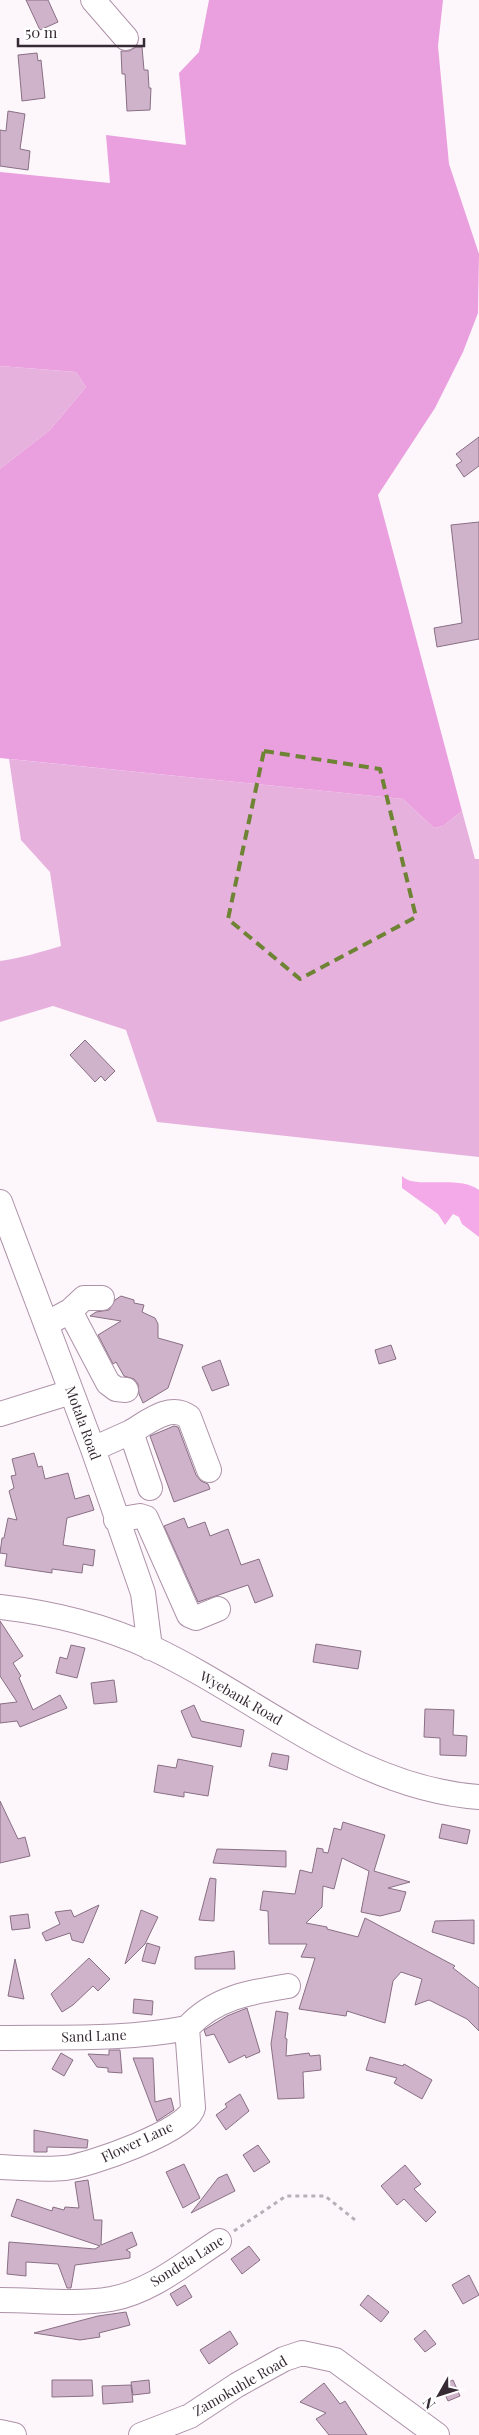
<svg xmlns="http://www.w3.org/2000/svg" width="479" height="2435" viewBox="0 0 479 2435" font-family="'Playfair Display',serif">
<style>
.green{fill:#e6b2dd}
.forest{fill:#eaa0de}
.water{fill:#f4aae8}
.building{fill:#cfb3ca;stroke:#896f84}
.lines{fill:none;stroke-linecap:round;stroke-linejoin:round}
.minor-casing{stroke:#ad92a8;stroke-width:26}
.path{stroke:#b8b0b7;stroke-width:3;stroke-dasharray:4 4;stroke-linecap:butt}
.minor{stroke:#fff;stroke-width:24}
.marked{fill:none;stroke:#6f8334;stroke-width:4;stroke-dasharray:10 6;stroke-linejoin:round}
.labels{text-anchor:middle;stroke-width:4;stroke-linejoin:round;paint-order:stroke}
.street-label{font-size:14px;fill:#362b34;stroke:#fff}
</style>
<rect width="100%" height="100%" fill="#fdf7fc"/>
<path class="green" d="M0,366L76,372L86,387L50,430L0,469Z
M9,759L403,799L434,828L443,826L462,811L475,859H479V1157L157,1122L126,1030L53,1006L0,1022V961C21,958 41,952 61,946L50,872L21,840Z"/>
<path class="forest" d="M209,0H443L438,46L449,164L479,254L478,313L463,352L435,408L378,495L462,811L443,826L434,828L403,799L0,758V469L50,430L86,387L76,372L0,366V172L110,183L106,135L186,145L179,73L199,52Z"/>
<path class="water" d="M402,1176C414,1190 458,1174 479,1190V1237L462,1224L459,1217L453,1214L445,1225L438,1214L402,1188Z"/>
<path class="building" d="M26,0H48L58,22L40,30Z
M136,47H142L144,70H148L149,88H151L150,110L127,111L125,74H122L121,51H129Z
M37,53L38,61L41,60L45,98L22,101L18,55Z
M8,111L25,114L20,149L30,151L28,170L0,166V130L6,131Z
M479,437V466L464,477L456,465L462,461L456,454Z
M479,522V639L437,647L434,628L462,623L451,525Z
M85,1040L115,1071L105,1081L101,1076L95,1082L70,1055Z
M121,1296L134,1300V1303L144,1305L142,1312L155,1318L158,1324V1338L183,1345L168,1388L143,1403L139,1394L138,1384L134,1379L124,1376L116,1362L113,1364L98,1335L121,1321L90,1316L96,1312L109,1310L115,1300Z
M391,1345L396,1359L379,1364L375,1350Z
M220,1360L229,1385L212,1391L202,1367Z
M174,1426L178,1427L196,1475L201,1481L208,1484L210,1489L174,1502L150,1436Z
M34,1453L38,1467L42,1466L45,1479L68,1473L75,1499L89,1495L94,1510L67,1518L63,1545L95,1550L93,1566L83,1564L82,1573L52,1569V1573L5,1566L7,1554L0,1553L2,1538H4L8,1518L17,1520L9,1491L14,1488L11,1476L16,1475L12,1459Z
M184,1518L188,1528L205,1522L210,1536L228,1529L241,1565L259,1559L273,1596L255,1603L248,1585L198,1602L164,1526Z
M0,1621L23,1656L13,1663L21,1676L19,1678L33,1710L60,1695L67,1708L20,1727L17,1721L0,1723V1704L17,1702L0,1676Z
M316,1644L361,1651L358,1669L313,1662Z
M71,1645L85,1648L77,1678L56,1673L60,1657L67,1659Z
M114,1680L117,1702L94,1704L91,1683Z
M194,1705L201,1721L244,1730L241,1747L192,1737L181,1711Z
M425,1709L454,1710L453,1735L467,1736L466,1756L440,1755V1738L424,1737Z
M272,1753L289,1756L287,1770L269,1766Z
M178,1759L213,1766L208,1796L184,1792V1797L154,1792L158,1765L176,1768Z
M0,1801L18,1839L25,1837L30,1856L0,1863Z
M343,1822L385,1835L374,1871L410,1882L388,1888L406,1892L400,1911L380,1916L361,1912L369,1871L342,1858L334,1889L323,1886L322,1907L306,1923L327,1927V1929L358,1937L365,1918L455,1966L453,1968L479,1988V2031L467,2019L429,2000L415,2005L422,1979L401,1972L393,1981L385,2023L347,2011L346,2016L299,2009L315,1958L301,1957L307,1944H269L268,1911L260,1910L263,1891L295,1894L300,1870L312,1873L317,1848L323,1849V1852L328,1853L334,1828L341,1830Z
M442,1824L470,1830L467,1844L439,1838Z
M217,1849L286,1851V1867L213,1863Z
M210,1878L216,1879L214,1921L199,1920Z
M99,1905L83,1943L72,1940L70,1933L46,1941L42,1933L60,1924L55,1912L71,1910L74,1917Z
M141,1910L158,1917L145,1944L125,1964Z
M28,1914L30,1928L12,1930L10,1916Z
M474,1920V1944L432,1932L435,1921Z
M147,1943L160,1947L155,1964L142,1961Z
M234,1951L235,1969H195V1957Z
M89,1958L110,1979L98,1991L93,1986L73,2005L62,2012L51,1994Z
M15,1959L24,1999L8,1996Z
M134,1999L153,2001L152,2015L133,2013Z
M247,2008L260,2052L246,2058L245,2055L229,2063L214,2034L206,2036L204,2030L227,2016Z
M276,2011L288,2013L285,2038L287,2039L286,2056L309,2053L310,2056L320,2055L321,2070L303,2072L304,2098L278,2099L271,2044Z
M109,2050H120L122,2073L108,2072V2068L97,2067L88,2054L109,2055Z
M61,2053L73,2060L64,2076L52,2069Z
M370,2057L403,2066L404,2064L432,2080L422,2099L394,2083L397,2078L366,2070Z
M133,2058H153L155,2102L171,2098L174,2110L157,2121Z
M240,2094L249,2111L226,2130L216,2115L227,2107L225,2104Z
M34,2130L88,2140L87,2148L47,2147V2152H34Z
M258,2145L270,2162L254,2172L243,2155Z
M184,2164L200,2198L183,2208L166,2172Z
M405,2165L421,2184L414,2189L436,2212L426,2222L404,2199L397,2205L381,2186Z
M227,2174L235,2191L191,2213L218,2178Z
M88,2180L94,2220H102L101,2245L132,2232L137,2245L126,2250L130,2252V2258L75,2265L71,2288H67L58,2264L26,2262V2276L7,2274L9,2242L95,2249L100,2246L11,2216L17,2199L52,2211L53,2207L64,2210L65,2207L79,2208L75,2182Z
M249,2246L260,2260L242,2274L231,2259Z
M469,2275L479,2295L463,2304L452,2285Z
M185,2285L192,2297L177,2306L170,2294Z
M368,2295L389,2312L381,2322L360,2305Z
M126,2312L130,2325L99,2333L100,2337L80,2340L34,2333L98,2316Z
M425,2330L436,2344L425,2352L414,2339Z
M230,2331L238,2344L209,2364L200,2350Z
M52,2380H92L93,2396L52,2397Z
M149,2380L150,2393L133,2395L131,2382Z
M453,2380L460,2396L448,2401L441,2386Z
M324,2383L340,2404L345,2401L367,2435H329L316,2419L326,2413L300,2402Z
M131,2385L133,2402L103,2404L102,2386Z"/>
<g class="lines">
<g class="minor-casing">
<path id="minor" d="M93,0L126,38
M0,1202L93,1449L143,1593L150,1648
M70,1311L84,1298H102
M46,1324L70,1311L108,1383L116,1389L126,1390
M0,1414L71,1392
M131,1432C148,1422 170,1403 189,1417L209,1470
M93,1449L131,1432L150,1488
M116,1520L140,1516L146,1518L189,1615L196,1618L218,1609
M0,1607C52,1613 102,1625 150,1647C259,1698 354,1788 479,1797
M0,2038C62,2037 126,2040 187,2028
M0,2167C21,2168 44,2170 65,2168C88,2166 190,2130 193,2108L187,2028C214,1998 250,1992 288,1986
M0,2300C37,2300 75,2305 111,2299C151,2292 186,2262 219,2241
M0,2432L14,2435
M141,2435L190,2416L237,2385L284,2359L302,2353L335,2360L437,2435"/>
</g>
<path class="path" d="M234,2231L286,2196H325L355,2220"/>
<use href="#minor" class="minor"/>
</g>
<path class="marked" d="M264,751L380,769L416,917L300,979L228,919Z"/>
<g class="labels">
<g class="street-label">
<text transform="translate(83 1423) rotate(70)" y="5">Motala Road</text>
<text transform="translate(241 1698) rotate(30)" y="5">Wyebank Road</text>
<text transform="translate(94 2036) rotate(-2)" y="5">Sand Lane</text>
<text transform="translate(137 2142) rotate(-25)" y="5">Flower Lane</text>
<text transform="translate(187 2261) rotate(-32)" y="5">Sondela Lane</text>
<text transform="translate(240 2386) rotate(-30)" y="5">Zamokuhle Road</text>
</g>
</g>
<g transform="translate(439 2395) rotate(231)" stroke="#ffffff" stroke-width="4" paint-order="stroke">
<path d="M0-4L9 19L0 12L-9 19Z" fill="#362b34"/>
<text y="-8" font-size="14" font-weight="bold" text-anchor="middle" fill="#362b34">N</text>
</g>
<path d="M18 38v8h126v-8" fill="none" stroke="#362b34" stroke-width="2.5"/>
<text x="25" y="38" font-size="15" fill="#362b34" stroke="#ffffff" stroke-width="4" paint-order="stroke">50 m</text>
</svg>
